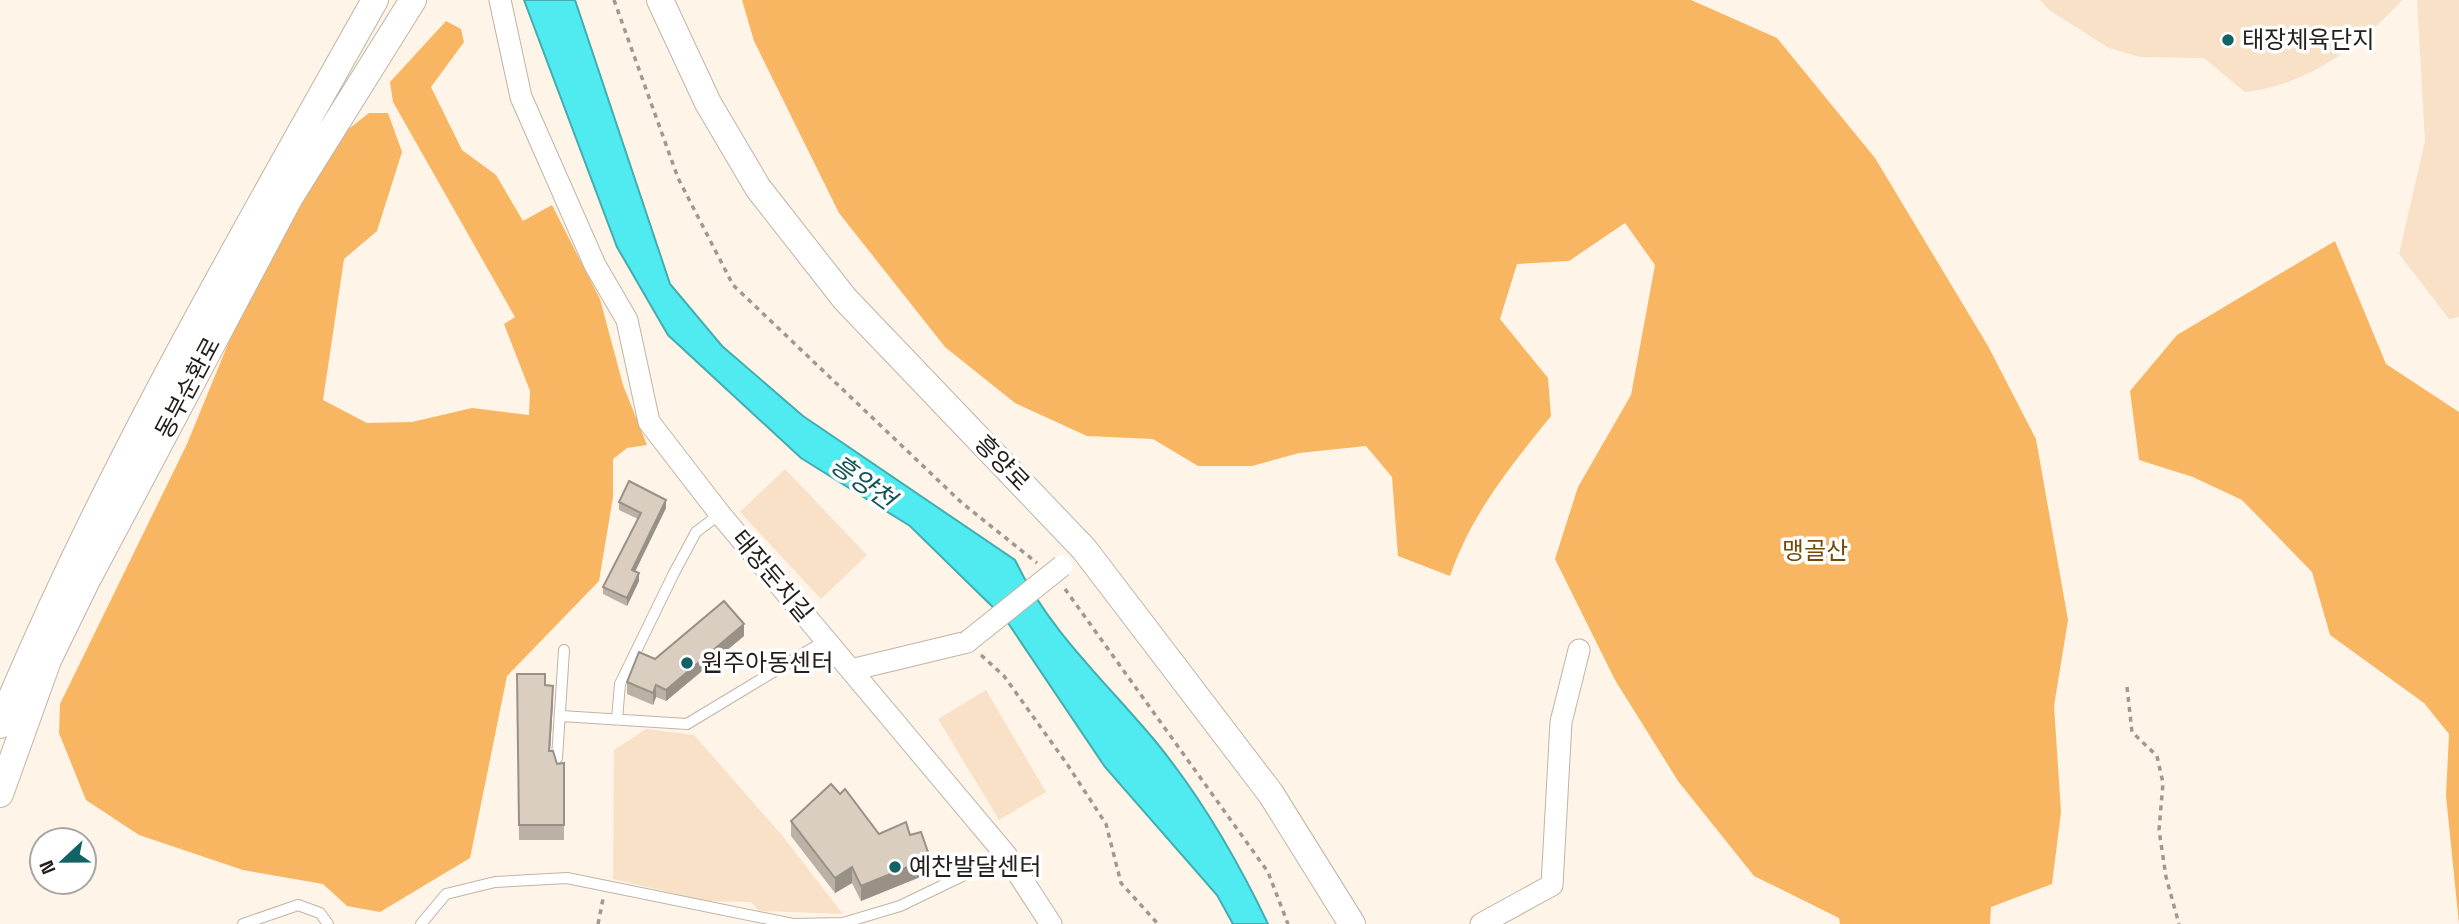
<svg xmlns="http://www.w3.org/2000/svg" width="2459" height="924" viewBox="0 0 2459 924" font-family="'Space Grotesk','Noto Sans KR',sans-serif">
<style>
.green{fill:#f8e1c7}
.forest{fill:#f9b662}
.water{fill:#4febf0;stroke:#42aeb0;stroke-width:2}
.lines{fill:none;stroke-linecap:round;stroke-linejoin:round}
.service-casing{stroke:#c0b4a6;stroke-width:12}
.minor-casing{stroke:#c0b4a6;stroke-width:23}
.tertiary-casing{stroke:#c0b4a6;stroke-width:28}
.path{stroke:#a19990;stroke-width:3.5;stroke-dasharray:5 5;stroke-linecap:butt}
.service{stroke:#fff;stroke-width:10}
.minor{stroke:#fff;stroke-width:21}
.tertiary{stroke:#fff;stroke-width:26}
.minor-bridge-casing{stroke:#c0b4a6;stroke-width:23;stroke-linecap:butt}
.minor-bridge{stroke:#fff;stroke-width:21}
.wall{fill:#bbb1a5}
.shaded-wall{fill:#999086}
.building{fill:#dacec0;stroke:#999086;stroke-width:2}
.poi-dot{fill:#126365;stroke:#fff;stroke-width:2.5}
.labels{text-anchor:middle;stroke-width:7;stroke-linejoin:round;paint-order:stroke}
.poi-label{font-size:24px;fill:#25201b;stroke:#fff;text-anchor:start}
.street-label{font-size:24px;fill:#25201b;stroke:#fff}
.park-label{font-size:24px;fill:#754a03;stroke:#fff}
.water-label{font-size:26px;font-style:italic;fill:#135557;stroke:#fff}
</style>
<rect width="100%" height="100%" fill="#fef4e8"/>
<path class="green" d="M2040,0H2402C2360,46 2308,85 2245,92L2204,58L2140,57L2109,48L2049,10Z
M2417,0H2459V317L2449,319L2399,254L2425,141Z
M785,469L867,555L821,599L740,512Z
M986,690L1046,792L999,820L938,719Z
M646,729L694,735L781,834L843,914L759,911L751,902L705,901L613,879L614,750Z"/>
<path class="forest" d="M742,0H1691L1777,38L1875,158L1988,346L2036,439L2068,620L2054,706L2061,812L2052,884L1991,907L1990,924H1840L1839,918L1754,876L1678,781L1615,680L1555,559L1578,487L1631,395L1655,265L1625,223L1569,261L1517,264L1500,319L1548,378L1551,416C1509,468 1472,513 1450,576L1398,556L1392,477L1366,446L1299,453L1252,466H1198L1153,439L1087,436L1015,403L945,347L839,213L754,41Z
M446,21L461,29L464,42L431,87L462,150L496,175L523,221L552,205L600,299L623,385L647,445L627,448L613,459V497L599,581L507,676L470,858L380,912L347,906L323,884L243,870L139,835L86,800L59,733L60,704L187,444L251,288L346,131L369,113H388L402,152L377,231L344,259L323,400L367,423L412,422L472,408L529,415L530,391L504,324L515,317L393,102L390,82Z
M2335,241L2386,364L2459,412V924L2446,796L2449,734L2424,703L2330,635L2312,572L2242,500L2193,477L2139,460L2130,391L2177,335Z"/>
<path class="water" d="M524,0H575L670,284L722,346L803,416L1015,560C1048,630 1107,683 1156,742C1200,796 1238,861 1268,924H1233L1217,895L1105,767L1006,620L910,526L801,458L668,335L617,247Z"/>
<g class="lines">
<g class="service-casing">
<path id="service" d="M561,716L687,724L826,640
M617,719L620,684L674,573L696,532L720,514
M557,758L564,650
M243,924L298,905L320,913L328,924
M421,924L446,894L495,882L567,878L793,924
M794,924L843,923L900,906L1006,855"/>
</g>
<g class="minor-casing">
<path id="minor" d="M500,0L521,97L595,265L627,320L649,422L720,514L1006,855L1051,924
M851,670L967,642
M1481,924L1552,885L1561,722L1579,650"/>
</g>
<g class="tertiary-casing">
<path id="tertiary" d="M660,0L708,103L758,188L845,299L1084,549L1271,794L1352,924
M0,725C104,473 242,237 375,0
M0,794L48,660L85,584L290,197L413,0"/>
</g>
<path class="path" d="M614,0L678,178L733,285L962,503L1037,563
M1065,589L1268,872L1288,924
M981,655L1004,676L1067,764L1106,824L1121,883L1158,924
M2127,687L2132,732L2157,756L2163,783L2159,830L2166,877L2179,924
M598,924L603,899"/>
<use href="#service" class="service"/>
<use href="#minor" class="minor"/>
<use href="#tertiary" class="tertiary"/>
<g class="minor-bridge-casing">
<path id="minor-bridge" d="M967,642L1062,566"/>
</g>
<use href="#minor-bridge" class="minor-bridge"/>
</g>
<path class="wall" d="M619,502L666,508L635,571L639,581L627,606L603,594V587L638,519L619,510Z
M744,636L666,701L656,697L653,705L627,694V682L655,659Z
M517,674L553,701L550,751L557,764L564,763V840H519Z
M791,821L879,834L910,835L930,873L861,901L852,883L835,893L791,836Z"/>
<path class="shaded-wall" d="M666,500V508L632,578V570Z
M639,573V581L627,606V598Z
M744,624V636L666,701V690Z
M656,685V697L653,705V693Z
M553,686V701L549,766V751Z
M930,858V873L861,901V886Z
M852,867V883L835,893V878Z"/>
<path class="building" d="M629,481L666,500L632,570L639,573L627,598L603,587L641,513L619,502Z
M724,601L744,624L666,690L656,685L653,693L627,682L639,652L655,659Z
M517,674H545V685L553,686L549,751H553L557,764L564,763V825H519Z
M831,784L840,794L845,789L879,834L906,822L910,835L921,832L930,858L861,886L852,867L835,878L791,821Z"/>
<g class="poi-dot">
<circle cx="2228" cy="40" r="7"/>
<circle cx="687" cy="663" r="7"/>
<circle cx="895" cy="867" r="7"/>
</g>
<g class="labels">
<g class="poi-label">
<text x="2242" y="48">태장체육단지</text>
<text x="701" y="671">원주아동센터</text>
<text x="909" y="875">예찬발달센터</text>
</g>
<g class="street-label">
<text transform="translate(188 388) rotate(-62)" y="8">동부순환로</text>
<text transform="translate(1002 463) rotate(46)" y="8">흥양로</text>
<text transform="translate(772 576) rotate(50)" y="8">태장둔치길</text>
</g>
<g class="park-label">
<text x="1815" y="559">맹골산</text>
</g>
<g class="water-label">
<text transform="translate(863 482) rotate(36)" y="9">흥양천</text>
</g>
</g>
<g transform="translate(63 861) rotate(248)"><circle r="33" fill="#ffffff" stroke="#a8a6a4" stroke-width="2"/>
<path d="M0-5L12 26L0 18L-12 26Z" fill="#126365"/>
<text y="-10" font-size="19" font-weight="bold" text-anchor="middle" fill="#25201b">N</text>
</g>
</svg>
